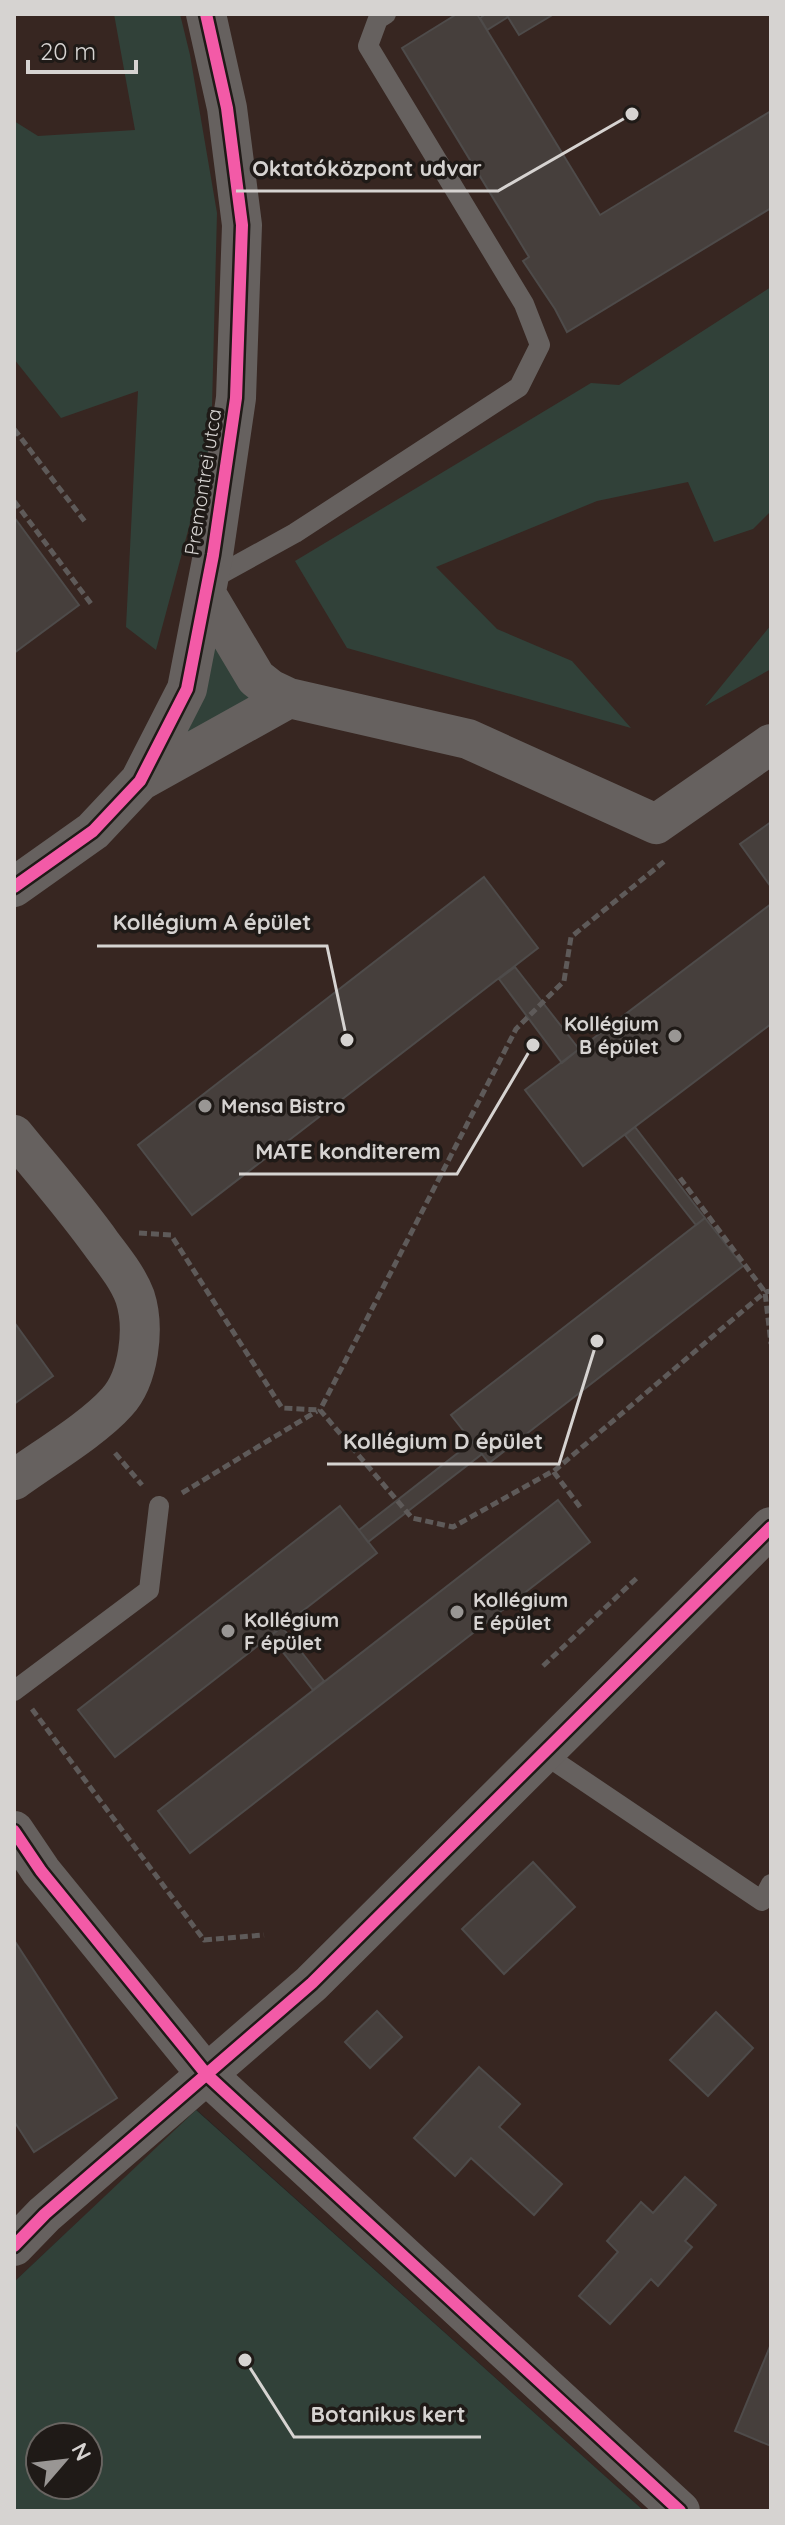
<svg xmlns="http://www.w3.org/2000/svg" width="785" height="2525" viewBox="0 0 785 2525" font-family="Quicksand,sans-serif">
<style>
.education{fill:#372621}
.green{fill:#314139;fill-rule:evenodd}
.building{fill:#463f3c;stroke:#4e4b4a;stroke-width:2}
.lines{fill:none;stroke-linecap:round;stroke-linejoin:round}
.path{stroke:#5e5a59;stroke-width:5;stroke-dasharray:8 4;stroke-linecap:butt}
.lane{stroke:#66615f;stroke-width:20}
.street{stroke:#66615f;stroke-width:40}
.cycleway-casing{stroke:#1f1a17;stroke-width:17}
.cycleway{stroke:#f35aa7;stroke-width:12}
.poi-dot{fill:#999694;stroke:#1f1a17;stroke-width:3}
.labels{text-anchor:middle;stroke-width:7;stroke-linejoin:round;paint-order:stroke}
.street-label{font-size:20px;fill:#d6d3d1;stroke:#1f1a17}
.poi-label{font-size:20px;font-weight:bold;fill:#d6d3d1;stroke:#1f1a17;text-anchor:start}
.leader{fill:none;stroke:#d6d3d1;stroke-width:3}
.callout-dot{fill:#d6d3d1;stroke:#1f1a17;stroke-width:3}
.callout-label{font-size:22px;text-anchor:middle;font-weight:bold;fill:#d6d3d1;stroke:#1f1a17;stroke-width:7;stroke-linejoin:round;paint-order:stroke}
</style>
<rect width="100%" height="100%" fill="#272423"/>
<path class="education" d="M14,14H771V2511H644L197,2110L14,2282Z"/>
<path class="green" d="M114,14H180L190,55L217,213L211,445L156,650L126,627L138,391L61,418L14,359V121L38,136L135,130Z
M771,287V511L753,529L714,542L688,482L597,501L436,567L497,629L572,661L631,728L347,648L295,561L591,383L619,385Z
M206,594L270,689L140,781Z
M771,625V669L705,706Z
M196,2110L644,2511H14V2282ZM88,2437V2485H40V2437Z"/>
<path class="building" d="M457,14H477L600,215L771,111V208L567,332L555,309L523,261L529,257L402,48Z
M486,14H506L508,17L487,30L480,18Z
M506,14H554L519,35Z
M14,517L79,605L14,653Z
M771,822V887L740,844Z
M484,877L538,948L192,1215L138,1145Z
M771,904V1024L583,1166L525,1090Z
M515,967L579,1049L562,1063L499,979Z
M635,1127L705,1218L696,1225L625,1135Z
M705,1218L743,1266L489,1463L451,1415Z
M14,1322L53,1376L14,1404Z
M472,1442L482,1454L368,1542L359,1530Z
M558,1500L590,1542L190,1853L158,1811Z
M340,1506L377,1553L115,1757L78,1710Z
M282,1627L324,1681L313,1690L270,1636Z
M533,1862L575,1907L504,1974L462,1929Z
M14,1940L117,2098L34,2152L14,2121Z
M377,2011L402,2037L370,2068L345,2042Z
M716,2012L753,2048L708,2096L670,2060Z
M479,2067L520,2104L499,2127L562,2184L534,2215L471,2158L455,2176L414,2138Z
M685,2177L716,2205L685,2241L692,2247L658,2286L651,2279L610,2324L579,2296L618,2252L607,2241L641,2202L653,2213Z
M771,2344V2446L735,2431Z"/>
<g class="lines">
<path class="path" d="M14,429L86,523
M14,501L92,605
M680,1178L765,1292L771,1344
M139,1233L171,1235L282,1408L320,1410
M115,1453L142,1485
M554,1471L765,1292L771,1291
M182,1493L317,1411
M580,1507L553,1471L453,1527L412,1518L320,1410L516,1029L564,981L571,937L666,860
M543,1666L639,1576
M32,1709L204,1940L264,1935"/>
<path class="lane" d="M208,581L295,533L519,387L540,345L524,304L368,46L378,19L386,14
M14,1691L149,1590L159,1506
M544,1754L762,1901L771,1884"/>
<path class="street" d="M206,594L256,678L270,689L289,698L468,739L656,824L771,744
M140,781L289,698
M14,887L93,831L140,781L187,689L213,555L236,398L242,225L227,108L206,14
M14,1135C44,1172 75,1207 102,1245C114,1261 128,1278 135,1297C145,1328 139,1378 117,1402C93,1429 44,1458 14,1480
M14,1831L41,1871L207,2075L680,2511
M14,2246L45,2214L312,1983L771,1527"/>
<g class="cycleway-casing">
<path id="cycleway" d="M14,887L93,831L140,781L187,689L213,555L236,398L242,225L227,108L206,14
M14,1831L41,1871L207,2075L680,2511
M14,2246L45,2214L312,1983L771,1527"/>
</g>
<use href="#cycleway" class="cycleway"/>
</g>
<g class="poi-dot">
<circle cx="675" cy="1036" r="8"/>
<circle cx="205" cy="1106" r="8"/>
<circle cx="457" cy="1612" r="8"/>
<circle cx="228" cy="1631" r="8"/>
</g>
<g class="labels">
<g class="street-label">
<text transform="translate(203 482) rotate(-81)" y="7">Premontrei utca</text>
</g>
<g class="poi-label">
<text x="659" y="1031" text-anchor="end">Kollégium<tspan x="659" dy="23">B épület</tspan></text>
<text x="221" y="1113">Mensa Bistro</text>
<text x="473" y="1607">Kollégium<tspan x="473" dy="23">E épület</tspan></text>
<text x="244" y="1627">Kollégium<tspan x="244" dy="23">F épület</tspan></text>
</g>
</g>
<path class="leader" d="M632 114L498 191H236M347 1040L327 946H97M533 1045L457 1174H239M597 1341L559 1464H327M245 2360L294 2437H481"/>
<g class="callout-dot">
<circle cx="632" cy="114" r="8"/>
<circle cx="347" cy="1040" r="8"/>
<circle cx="533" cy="1045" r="8"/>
<circle cx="597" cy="1341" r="8"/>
<circle cx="245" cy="2360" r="8"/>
</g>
<g class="callout-label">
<text x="367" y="176">Oktatóközpont udvar</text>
<text x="212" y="930">Kollégium A épület</text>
<text x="348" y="1159">MATE konditerem</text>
<text x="443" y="1449">Kollégium D épület</text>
<text x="388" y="2422">Botanikus kert</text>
</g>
<rect width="785" height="2525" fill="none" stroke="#d6d3d1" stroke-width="32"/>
<g transform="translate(64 2461) rotate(62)"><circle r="38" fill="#1f1a17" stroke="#686461" stroke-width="2"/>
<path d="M0-6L14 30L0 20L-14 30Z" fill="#999694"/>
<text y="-12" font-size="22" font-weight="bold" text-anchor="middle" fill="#d6d3d1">N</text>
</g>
<path d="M28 60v12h108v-12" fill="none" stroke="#d6d3d1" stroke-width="4"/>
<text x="40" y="60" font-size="24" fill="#d6d3d1" stroke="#1f1a17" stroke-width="6" paint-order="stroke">20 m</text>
</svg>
